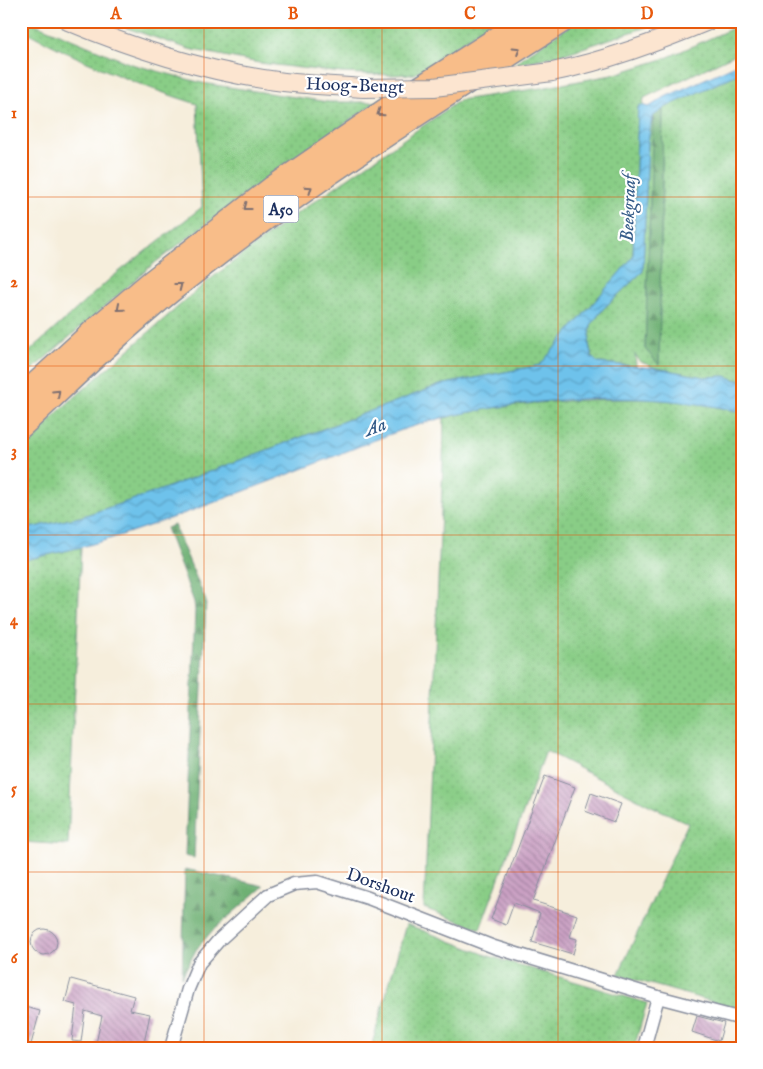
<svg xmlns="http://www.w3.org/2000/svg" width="763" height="1069" viewBox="0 0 763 1069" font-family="'IM FELL English',serif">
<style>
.grass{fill:url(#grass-dots);stroke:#527e72}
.forest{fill:url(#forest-firs);stroke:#447068}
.water{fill:url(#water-waves);stroke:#4478a4}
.building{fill:url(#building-back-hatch)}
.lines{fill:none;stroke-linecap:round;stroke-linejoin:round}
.street-casing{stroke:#888e9d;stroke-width:15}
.secondary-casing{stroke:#888e9d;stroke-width:20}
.highway-casing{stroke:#888e9d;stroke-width:25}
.street{stroke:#fff;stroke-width:12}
.secondary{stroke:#fce5d0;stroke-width:18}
.highway{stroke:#f8bd89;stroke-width:22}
.secondary-bridge-casing{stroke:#888e9d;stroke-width:20;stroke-linecap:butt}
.secondary-bridge{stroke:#fce5d0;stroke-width:18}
.oneway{stroke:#7e6f71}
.grid{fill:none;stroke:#e8590c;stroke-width:1;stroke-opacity:0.55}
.labels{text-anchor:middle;stroke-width:4.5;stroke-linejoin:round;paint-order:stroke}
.shield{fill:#fff;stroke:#5f6d8e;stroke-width:1}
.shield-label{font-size:16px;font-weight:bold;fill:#1b2f5e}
.street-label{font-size:18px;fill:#1b2f5e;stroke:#fff}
.water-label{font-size:19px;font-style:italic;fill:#345b88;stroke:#fff}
.neatline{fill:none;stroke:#e8590c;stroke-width:2}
.grid-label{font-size:16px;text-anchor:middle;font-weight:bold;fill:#e8590c}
</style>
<defs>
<pattern id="grass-dots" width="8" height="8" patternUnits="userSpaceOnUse" patternTransform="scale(1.25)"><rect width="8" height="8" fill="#89cd86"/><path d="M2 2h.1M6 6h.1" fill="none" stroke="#76b076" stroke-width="1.8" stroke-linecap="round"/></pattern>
<pattern id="forest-firs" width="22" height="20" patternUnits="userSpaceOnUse" patternTransform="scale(1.25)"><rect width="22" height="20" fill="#6eb073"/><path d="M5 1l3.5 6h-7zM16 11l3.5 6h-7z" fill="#5a9062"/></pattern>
<pattern id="water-waves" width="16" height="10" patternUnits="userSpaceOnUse" patternTransform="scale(1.25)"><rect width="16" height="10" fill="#6ec2eb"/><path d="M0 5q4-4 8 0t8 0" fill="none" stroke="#5a9ec2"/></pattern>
<pattern id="building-back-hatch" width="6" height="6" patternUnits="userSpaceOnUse" patternTransform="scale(1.25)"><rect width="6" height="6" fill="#caa0c3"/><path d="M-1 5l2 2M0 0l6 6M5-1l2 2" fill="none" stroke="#a383a2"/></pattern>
</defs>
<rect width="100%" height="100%" fill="#fff"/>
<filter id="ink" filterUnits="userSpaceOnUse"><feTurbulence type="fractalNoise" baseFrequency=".02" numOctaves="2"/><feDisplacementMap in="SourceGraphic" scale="10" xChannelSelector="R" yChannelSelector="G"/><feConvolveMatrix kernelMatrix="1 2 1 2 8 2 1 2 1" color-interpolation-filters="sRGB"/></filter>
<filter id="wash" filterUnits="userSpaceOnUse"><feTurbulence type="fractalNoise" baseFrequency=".0096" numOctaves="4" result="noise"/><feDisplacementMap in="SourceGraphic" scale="20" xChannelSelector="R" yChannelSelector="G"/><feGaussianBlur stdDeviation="1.12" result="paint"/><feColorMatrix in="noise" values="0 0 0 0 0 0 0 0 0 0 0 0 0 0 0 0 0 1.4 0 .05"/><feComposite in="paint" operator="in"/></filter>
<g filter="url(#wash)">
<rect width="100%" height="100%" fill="#f6eedc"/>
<path class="grass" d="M21,21H28L131,64L202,83L328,102H376L255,187L156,262L21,379V359L111,278L202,207L197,104C136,85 78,60 21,29Z
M106,21H265L309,26L368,21H493L415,74L389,75L342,73L259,63L189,49Z
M577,21H665L564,54L513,65L537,47Z
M742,24V51L644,98L643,106L642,105L638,108L633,257L540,365L440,385L150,494L80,517L21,530V448L61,409L204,284L289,219L460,100L541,88L612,75L666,58Z
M742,72V380H737L725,376L704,377L656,368L639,361L635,354L636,366L598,363L592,357L589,344L591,325L603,309L643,271L648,142L652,117L653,116L645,349L659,364L663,108Z
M644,399L686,401L742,412V1010L618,975L688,823L649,805L546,751L480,929L424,908L443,464L444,418C460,414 477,410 493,408C543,401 594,399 644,399Z
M81,547L68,845L22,842L21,850V561Z
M406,924L489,956L647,1003L634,1048H371Z"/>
<path class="forest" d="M663,108L659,365L645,349L653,116Z
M174,525L206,601L194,858L185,856L195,610L194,602L166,528Z
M185,869L264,886L212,931L196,950L182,977Z"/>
<path class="water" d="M742,62V72L666,107L652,117L648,142L643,271L603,309L591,325L589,345L592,357L598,363L656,368L704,377L725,376L736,380H742V412C646,390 538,396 442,418C393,430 345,453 297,471C234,495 170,520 106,540C78,549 49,554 21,561V530L80,517L150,494L440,385L540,365L633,257L638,108L640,105L649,107L665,97Z"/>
<g id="blocks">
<path class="building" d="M545,776L575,787L533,901L577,915L570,937L577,939L573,954L532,942L540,913L514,903L506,925L491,919Z
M591,793L621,804L614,822L585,811Z
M31 942a13 13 0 1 1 26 0a13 13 0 1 1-26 0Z
M71,979L134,996L130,1010L150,1014L143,1048H95L102,1016L85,1011L81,1042L72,1041L76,1005L65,1002Z
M21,1006L40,1011L30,1048L21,1045Z
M697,1016L724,1023L719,1041L692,1032Z"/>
</g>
</g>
<g filter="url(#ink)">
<use href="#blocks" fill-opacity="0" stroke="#888e9d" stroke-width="1"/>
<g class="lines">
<g class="street-casing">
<path id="street" d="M171,1048L188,989L199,963L219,940L268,895L294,884L317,882L368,898L494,947L658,997L742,1019
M644,1048L658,997"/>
</g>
<g class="secondary-casing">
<path id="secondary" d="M68,21C137,50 210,73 284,82C311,85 337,86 364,88
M552,72C606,61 657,42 708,21"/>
</g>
<g class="highway-casing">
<path id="highway" d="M21,397L101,324L152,281L273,187L388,108L524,21
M21,427C70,381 118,334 170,292C294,192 429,106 563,21"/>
</g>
<use href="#street" class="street"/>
<use href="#secondary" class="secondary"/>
<use href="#highway" class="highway"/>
<g class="secondary-bridge-casing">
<path id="secondary-bridge" d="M364,88L434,87L552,72"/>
</g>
<use href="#secondary-bridge" class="secondary-bridge"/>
</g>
<defs><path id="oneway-chevron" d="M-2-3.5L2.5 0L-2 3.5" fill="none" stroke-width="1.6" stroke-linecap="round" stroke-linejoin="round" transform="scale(1.25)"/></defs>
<g class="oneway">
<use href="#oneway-chevron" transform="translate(517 50) rotate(-32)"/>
<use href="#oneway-chevron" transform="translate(380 113) rotate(145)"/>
<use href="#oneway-chevron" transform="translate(309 189) rotate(-35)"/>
<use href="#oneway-chevron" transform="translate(247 207) rotate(143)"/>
<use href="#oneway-chevron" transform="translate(179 286) rotate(-38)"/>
<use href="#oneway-chevron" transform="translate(120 308) rotate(140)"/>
<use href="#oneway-chevron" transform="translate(57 393) rotate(-43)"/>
</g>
</g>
<path class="grid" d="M204,21V1048M382,21V1048M558,21V1048M21,197H742M21,366H742M21,535H742M21,704H742M21,872H742"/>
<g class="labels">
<rect class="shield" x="263.5" y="195.5" width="35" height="27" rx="4"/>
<g class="shield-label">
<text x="281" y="215">A50</text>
</g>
<g class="street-label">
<text transform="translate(355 85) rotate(2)" y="6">Hoog-Beugt</text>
<text transform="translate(381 885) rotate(20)" y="6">Dorshout</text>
</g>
<g class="water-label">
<text transform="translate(627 208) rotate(-88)" y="7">Beekgraaf</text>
<text transform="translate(375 426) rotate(-20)" y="7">Aa</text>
</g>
</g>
<rect width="763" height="1069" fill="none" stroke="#fff" stroke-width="55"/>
<rect x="28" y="28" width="708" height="1014" class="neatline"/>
<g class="grid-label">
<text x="116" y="19">A</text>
<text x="293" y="19">B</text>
<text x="470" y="19">C</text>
<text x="647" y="19">D</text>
<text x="14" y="118">1</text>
<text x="14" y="287">2</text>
<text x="14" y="456">3</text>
<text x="14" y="625">4</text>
<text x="14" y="794">5</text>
<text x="14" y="963">6</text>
</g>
</svg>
